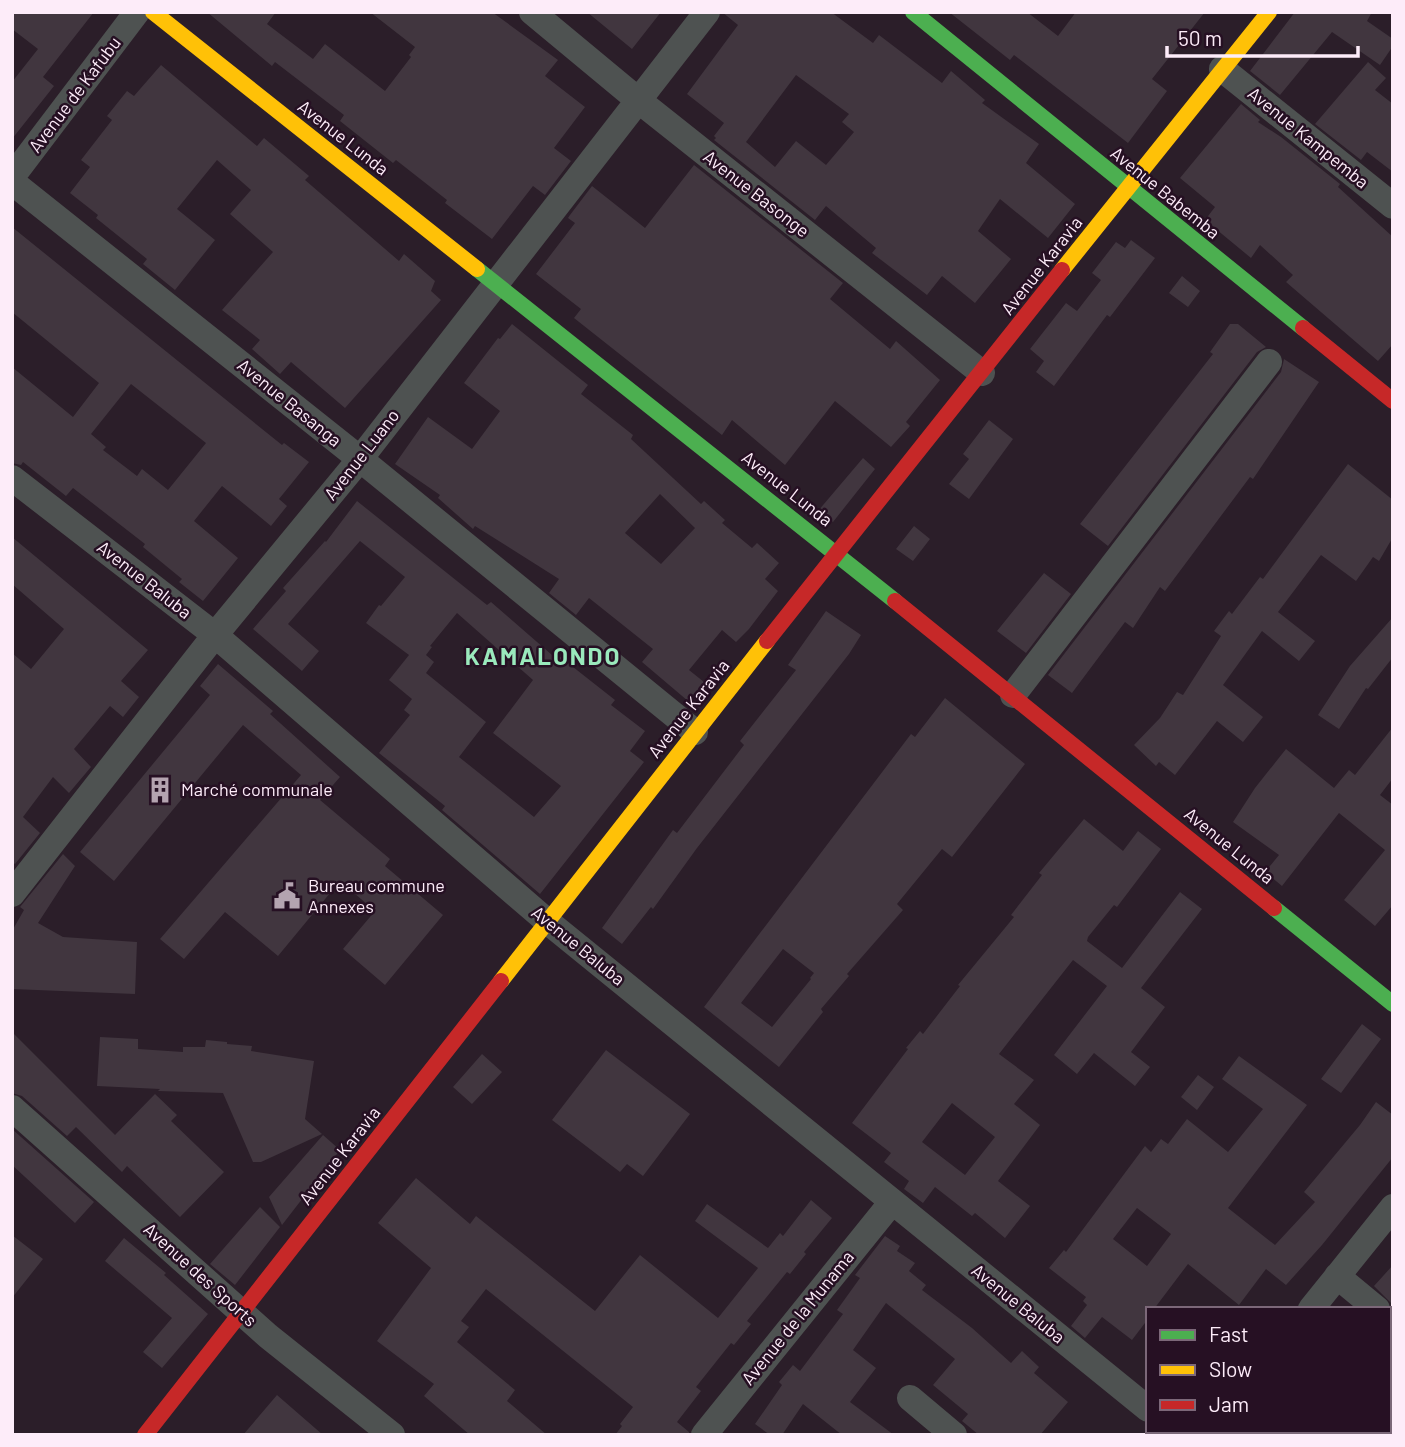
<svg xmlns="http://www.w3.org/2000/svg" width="1405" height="1447" viewBox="0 0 1405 1447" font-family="Barlow,sans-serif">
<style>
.building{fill:#41363f;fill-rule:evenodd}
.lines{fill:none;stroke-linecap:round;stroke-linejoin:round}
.street{stroke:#4e5251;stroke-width:26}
.fast{stroke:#4caf50;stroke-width:16}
.slow{stroke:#ffc107;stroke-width:16}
.jam{stroke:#c62828;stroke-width:16}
.labels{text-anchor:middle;stroke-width:5;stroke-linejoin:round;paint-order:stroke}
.street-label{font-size:18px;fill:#fdecf9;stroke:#261023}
.poi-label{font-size:18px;fill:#fdecf9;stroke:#261023;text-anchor:start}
.district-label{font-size:24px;font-weight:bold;letter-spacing:2px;fill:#9ae9bc;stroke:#261023}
</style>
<rect width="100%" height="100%" fill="#2b1e29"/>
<path class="building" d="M12,12H94L43,77L54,86L12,139V82L38,49L12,29Z
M207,12H276L267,24L313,59L325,44L385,91L411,57L409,55L415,47L370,12H492L558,60L545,76L585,107L554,148L571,161L545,195L533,186L492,239L445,203L447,200L396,160L393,163L340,121L344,115L275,62L272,66Z
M587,12H661L632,49Z
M722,12H831L873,43L879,35L942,83L951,71L985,100L982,103L1039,144L1026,163L1075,204L1048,238L1000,199L978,231L1011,259L975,303L942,276L927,295L872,253L876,248L826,206L815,220L714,140L716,138L714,136L724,123L687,94L738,25ZM796,75L849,114L842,122L854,132L826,165L796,141L775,167L746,142Z
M949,12H1027L1058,36L1076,12H1205L1152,79L1167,91L1128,143L1014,55L1010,60Z
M1295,12H1372L1367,21L1393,39V46L1380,65L1332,32L1280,95L1250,71Z
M1368,62L1386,78L1375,90L1393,104V172L1367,152L1361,160L1315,124Z
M161,65L257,146L264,138L309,176L305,180L399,261L404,254L435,281L431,291L441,300L345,408L291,362L280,374L252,349L260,340L222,310L273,252L230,214L251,190L217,160L177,209L215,240L175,290L143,264L147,259L96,218L98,215L70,193L90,167L81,160L112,120L107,116L127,91L134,96Z
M1241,104L1260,120L1258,122L1281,137L1340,184L1338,187L1393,237V344L1378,361L1286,282L1293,275L1260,245L1251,258L1205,220L1215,207L1180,178Z
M694,165L843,283L830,299L890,349L896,341L940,380L906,422L910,426L891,447L835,401L785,465L732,420L722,435L574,318L581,309L536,274L575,223L568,218L570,215L592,186L645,228Z
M12,227L282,445L284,443L309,462L279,499L287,506L271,526L222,486L194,521L238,558L203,601L179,582L182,579L143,547L145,544L73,488L66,496L23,462L21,465L12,463V367L73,417L99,383L12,312ZM131,384L206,443L168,490L142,469L137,476L103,450L106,447L91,434Z
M1131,240L1155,258L1110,317L1107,315L1054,386L1036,372L1044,361L1030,349L1066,303L1077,311L1101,280L1092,273L1116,242L1125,248Z
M1182,276L1200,291L1188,307L1169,293Z
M512,324L588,385L581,394L633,435L631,439L701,504L704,501L725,520L722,523L752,548L757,543L779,563L765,579L778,591L749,629L736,642L722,630L689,670L704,682L688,701L642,662L653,649L589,598L576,615L549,593L559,579L475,526L473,529L438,498L440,495L395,464L428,417L472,449L500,411L464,383L498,338L500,339ZM660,494L695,528L661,564L625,533Z
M1230,324H1238L1266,347L1257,352L1108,546L1080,524L1213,354L1210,352Z
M1284,359L1319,382L1253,479L1250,477L1165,591L1160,587L1133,628L1125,622L1072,693L1048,675L1281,372Z
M989,420L1013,439L969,499L949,484L969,459L963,454Z
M863,458L875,469L833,522L818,511Z
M1348,464L1393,500V537L1379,561L1373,557L1356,581L1321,555L1278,612L1315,641L1299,661L1262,631L1223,685L1263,717L1243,742L1217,721L1175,775L1159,762L1156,766L1134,745L1160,718L1177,692L1183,695L1221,636L1214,631L1229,611L1232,614L1260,577L1263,579Z
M357,501L487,605L491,602L552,655L554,652L615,700L611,705L645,731L630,751L644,762L540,894L442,810L445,806L379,753L410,715L404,710L412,699L389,680L409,655L366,623L379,605L381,606L405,577L360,541L288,624L319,651L302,671L253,629L286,591L283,588L325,541L326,542ZM457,613L533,680L493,733L561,786L534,817L459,757L486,722L426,673L434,662L426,655L432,647L430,646Z
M914,526L930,539L913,561L896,549Z
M12,537L148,650L121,681L139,697L123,717L110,706L74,749L91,767L69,793L53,777L23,817L40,833L15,864L12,862V653L31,669L64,629L12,584Z
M1044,573L1071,594L1026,653L997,631Z
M826,611L861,635L849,654L697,848L653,909L651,907L622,944L602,928L673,830L677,833L744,745L740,741L796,670L788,665Z
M1393,617V657L1368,689L1366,688L1339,729L1318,715L1350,666Z
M218,664L273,711L270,714L340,777L320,800L390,859L385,866L443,915L385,985L343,949L375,911L340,881L278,956L225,912L184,959L160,939L301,775L243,725L114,881L80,852L210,695L200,686Z
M945,698L1025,764L952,857L942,849L897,904L903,910L847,974L849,976L821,1009L823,1012L779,1067L704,1007L911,734L915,737ZM783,949L814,973L810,978L811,979L772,1027L741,1003Z
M1393,727V778L1380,795L1393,805V905L1375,926L1344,900L1385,850L1339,813L1282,886L1265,872L1279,855L1233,822L1255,788L1286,749L1334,788L1349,770L1355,775Z
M1084,819L1123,851L1138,831L1161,849L1117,907L1114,905L1088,937L1087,941L1122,968L1180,892L1202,909L1141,988L1165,1007L1131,1052L1150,1067L1135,1086L1094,1053L1077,1074L1054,1055L1107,986L1073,960L999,1054L1034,1080L1014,1104L1040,1125L998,1181L1030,1206L1005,1238L975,1213L972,1216L935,1187L923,1203L904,1189L909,1181L884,1162L891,1153L852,1123L908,1049L906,1048L920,1031L923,1034L960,986L958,985L1014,917L1011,915L1042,875L1039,873ZM952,1103L995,1137L965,1175L922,1142Z
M63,854L75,866L38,923L63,937L137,942L135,994L12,989V931L24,910L20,907Z
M1362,1024L1381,1039L1341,1093L1321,1079Z
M12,1032L115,1135L155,1094L177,1115L171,1121L224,1172L180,1217L127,1166L122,1172L76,1127L67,1136L22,1096L12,1093Z
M100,1037L138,1039V1049L183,1052V1047H205L206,1040L227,1042V1044L252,1046L251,1051L314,1061L305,1119L322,1134L261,1162H253L223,1093L158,1091L160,1089L97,1086Z
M606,1050L690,1114L643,1176L627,1164L620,1172L552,1120Z
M482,1054L502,1072L472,1104L453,1087Z
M1239,1056L1307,1105L1228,1208L1275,1245L1315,1202L1304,1192L1360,1125L1376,1102L1393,1115V1157L1322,1245L1286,1285L1266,1269L1239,1305L1188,1264L1154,1309H1148V1319L1132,1340L1102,1317L1085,1338L1071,1326L1087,1305L1083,1301L1086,1297L1049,1268L1064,1250L1066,1252L1145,1146L1151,1152L1161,1139L1168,1144L1187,1119L1228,1152L1263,1109L1222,1079ZM1137,1208L1171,1234L1147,1266L1113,1239Z
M1198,1075L1214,1087L1197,1110L1181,1097Z
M12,1129L94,1202L75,1223L12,1165Z
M323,1135L340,1150L282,1225L269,1197Z
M416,1178L470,1224L476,1216L595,1311L640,1255L718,1318L758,1268L695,1221L707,1204L768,1248L780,1233L783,1236L811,1200L832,1218L804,1252L806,1254L790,1274L787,1272L747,1321L751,1324L734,1345L731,1343L696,1387L701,1391L677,1422L689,1432V1435H615L622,1426L620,1424L633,1407L486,1289L461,1321L469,1327L457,1342L515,1390L507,1401L547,1435H470L424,1396L434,1384L377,1341L431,1268L378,1223Z
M260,1207L280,1227L235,1285L210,1264Z
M12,1235L43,1259L12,1298Z
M885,1236L900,1246L897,1251L915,1263L909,1271L926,1285L922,1290L972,1328L1011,1363L1022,1351L1039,1367L1034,1373L1068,1402L1040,1435H979L962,1421L968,1414L933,1385L955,1359L886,1303L853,1350L876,1368L850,1402L894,1435H842L803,1404L782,1435H770L755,1424L782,1385L779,1382L793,1365L800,1371L843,1314L837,1310L860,1278L855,1275Z
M124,1238L166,1273L164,1275L208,1314L162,1368L143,1352L172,1318L105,1261Z
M1393,1265V1314L1391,1303L1374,1286Z
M277,1395L323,1435H243Z"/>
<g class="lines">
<path class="street" d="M532,12L638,100L982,373
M1222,69L1393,206
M12,177L137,12
M12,182L360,459L695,732
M12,478L215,635L548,922L1148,1409
M1013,695L1269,362
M12,894L215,635L360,459L707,12
M12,1108L268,1336L392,1435
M1337,1276L1377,1309
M1311,1309L1393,1207
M910,1398L954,1435
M1176,1431L1180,1435
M704,1435L892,1202
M1210,1435L1212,1431"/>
<path class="fast" d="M913,12L1303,328
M477,269L895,601
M1274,908L1393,1004"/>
<path class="slow" d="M153,12L477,269
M1062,270L1269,12
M501,981L767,641"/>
<path class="jam" d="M1303,328L1393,401
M895,601L1274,908
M767,641L1062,270
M145,1435L501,981"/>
</g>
<defs>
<g id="building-bare" transform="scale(2.1)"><path d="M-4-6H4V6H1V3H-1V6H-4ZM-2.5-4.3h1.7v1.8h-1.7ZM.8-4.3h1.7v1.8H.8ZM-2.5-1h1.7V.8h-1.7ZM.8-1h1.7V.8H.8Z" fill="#b4a4b0" stroke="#261023" stroke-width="2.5" paint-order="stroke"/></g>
<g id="civic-bare" transform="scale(2.1)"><path d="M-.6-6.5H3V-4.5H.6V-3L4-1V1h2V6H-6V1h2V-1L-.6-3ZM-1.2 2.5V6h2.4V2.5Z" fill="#b4a4b0" stroke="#261023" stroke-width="2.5" paint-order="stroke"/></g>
</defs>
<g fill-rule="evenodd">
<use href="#building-bare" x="160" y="790"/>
<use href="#civic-bare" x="287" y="896"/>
</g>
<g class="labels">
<g class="street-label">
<text transform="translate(75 95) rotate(-53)" y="6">Avenue de Kafubu</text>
<text transform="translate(343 138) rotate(38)" y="6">Avenue Lunda</text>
<text transform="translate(1308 138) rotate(39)" y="6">Avenue Kampemba</text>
<text transform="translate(1165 193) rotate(39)" y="6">Avenue Babemba</text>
<text transform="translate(756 194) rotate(38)" y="6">Avenue Basonge</text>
<text transform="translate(1042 266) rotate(-52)" y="6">Avenue Karavia</text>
<text transform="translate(289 403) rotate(39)" y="6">Avenue Basanga</text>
<text transform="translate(362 455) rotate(-52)" y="6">Avenue Luano</text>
<text transform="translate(787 489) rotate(38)" y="6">Avenue Lunda</text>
<text transform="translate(144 580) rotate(38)" y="6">Avenue Baluba</text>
<text transform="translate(689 709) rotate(-52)" y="6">Avenue Karavia</text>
<text transform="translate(1229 846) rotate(39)" y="6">Avenue Lunda</text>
<text transform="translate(578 946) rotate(39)" y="6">Avenue Baluba</text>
<text transform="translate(340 1156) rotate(-52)" y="6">Avenue Karavia</text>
<text transform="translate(200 1275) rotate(42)" y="6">Avenue des Sports</text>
<text transform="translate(1018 1304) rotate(39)" y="6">Avenue Baluba</text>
<text transform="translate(798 1318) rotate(-51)" y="6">Avenue de la Munama</text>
</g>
<g class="poi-label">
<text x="181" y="796">Marché communale</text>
<text x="308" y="892">Bureau commune<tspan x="308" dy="21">Annexes</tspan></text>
</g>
<g class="district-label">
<text x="543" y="665">KAMALONDO</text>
</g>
</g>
<rect width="1405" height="1447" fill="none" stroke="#fdecf9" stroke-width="28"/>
<rect x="1146" y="1307" width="245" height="126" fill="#261023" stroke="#7c6879" stroke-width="2"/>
<rect x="1160" y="1330" width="35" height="10" fill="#4caf50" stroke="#7c6879" stroke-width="2"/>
<text x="1209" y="1342" font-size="21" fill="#fdecf9">Fast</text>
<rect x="1160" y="1365" width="35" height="10" fill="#ffc107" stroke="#7c6879" stroke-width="2"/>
<text x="1209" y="1377" font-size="21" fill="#fdecf9">Slow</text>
<rect x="1160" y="1400" width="35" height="10" fill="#c62828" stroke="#7c6879" stroke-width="2"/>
<text x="1209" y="1412" font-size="21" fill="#fdecf9">Jam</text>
<path d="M1167 46v10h191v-10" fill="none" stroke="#fdecf9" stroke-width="3.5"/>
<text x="1178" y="46" font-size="21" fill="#fdecf9" stroke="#261023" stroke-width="5" paint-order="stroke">50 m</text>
</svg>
